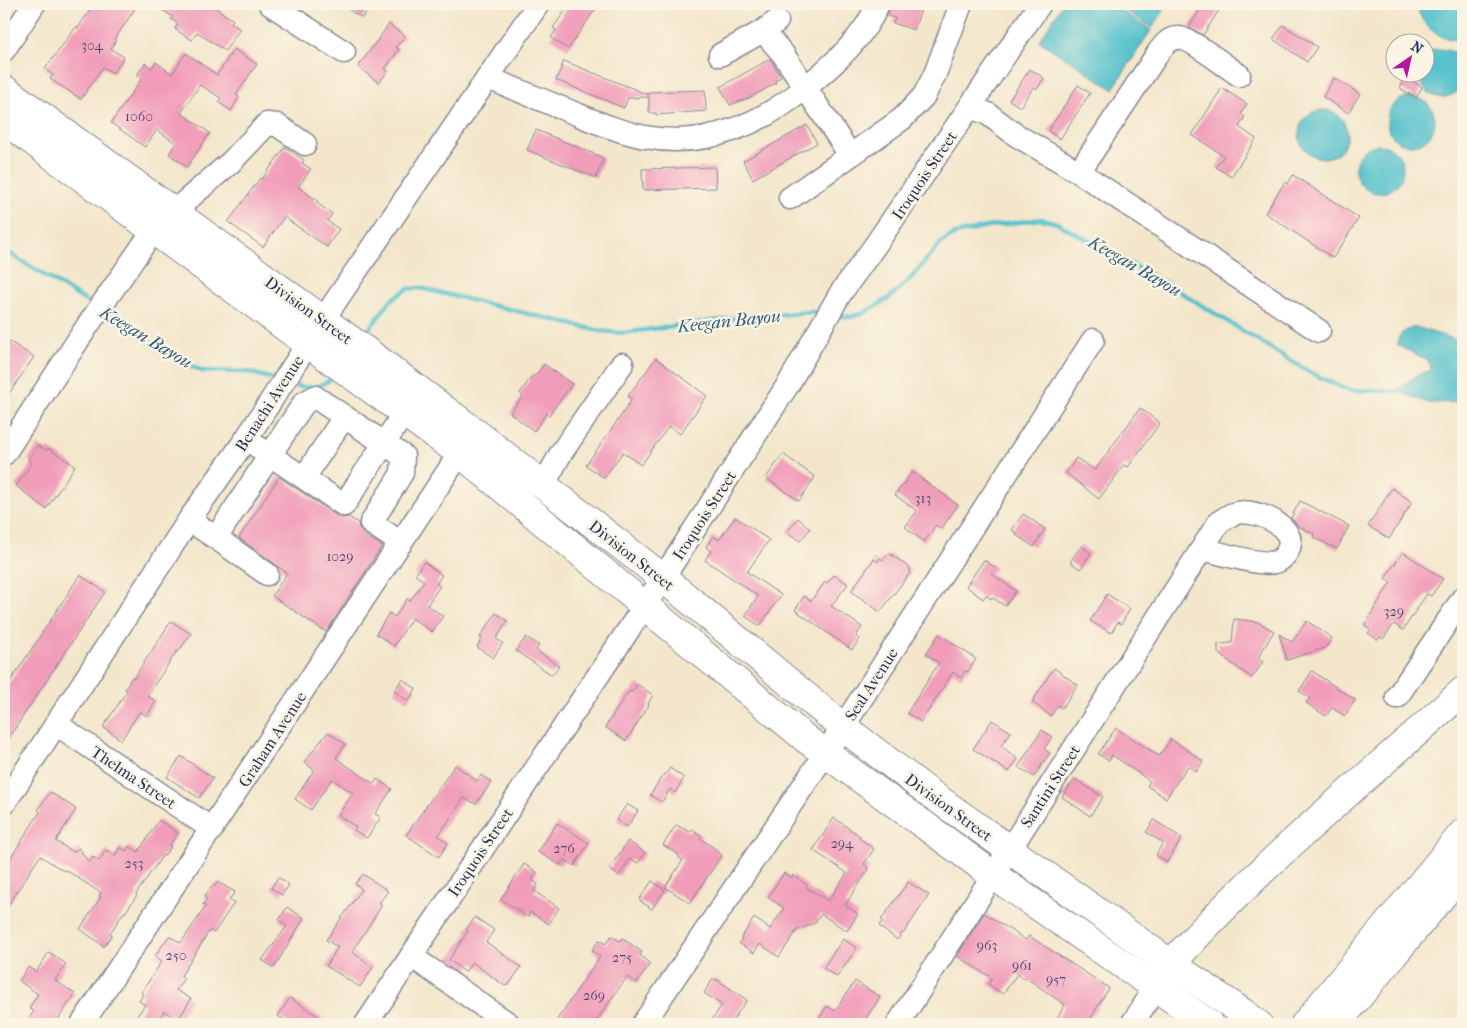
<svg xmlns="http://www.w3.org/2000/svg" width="1467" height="1028" viewBox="0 0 1467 1028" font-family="'IM FELL French Canon',serif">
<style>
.water{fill:#54c1cc;stroke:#387895}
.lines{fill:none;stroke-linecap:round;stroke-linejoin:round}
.stream{stroke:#54c1cc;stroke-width:4.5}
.building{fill:#f19dba}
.minor-casing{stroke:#878a94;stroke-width:25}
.major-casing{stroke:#878a94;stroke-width:30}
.highway-casing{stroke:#878a94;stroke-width:30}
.minor{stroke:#fff;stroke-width:22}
.major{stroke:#fff;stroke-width:28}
.highway{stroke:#fff;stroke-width:28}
.labels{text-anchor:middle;stroke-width:5;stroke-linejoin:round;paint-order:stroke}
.number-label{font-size:14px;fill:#504a75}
.street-label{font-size:16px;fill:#1b2f5e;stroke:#fcf5e5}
.water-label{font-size:18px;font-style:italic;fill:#2c5b7f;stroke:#fcf5e5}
</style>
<rect width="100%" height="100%" fill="#fcf5e5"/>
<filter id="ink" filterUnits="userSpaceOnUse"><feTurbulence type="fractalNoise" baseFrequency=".02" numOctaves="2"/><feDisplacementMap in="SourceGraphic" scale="10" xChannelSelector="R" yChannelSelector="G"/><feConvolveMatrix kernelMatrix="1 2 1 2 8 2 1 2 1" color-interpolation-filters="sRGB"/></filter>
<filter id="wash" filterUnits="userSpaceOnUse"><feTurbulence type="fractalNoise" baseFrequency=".0096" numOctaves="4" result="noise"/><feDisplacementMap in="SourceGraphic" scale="20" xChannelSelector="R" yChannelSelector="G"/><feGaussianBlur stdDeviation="1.12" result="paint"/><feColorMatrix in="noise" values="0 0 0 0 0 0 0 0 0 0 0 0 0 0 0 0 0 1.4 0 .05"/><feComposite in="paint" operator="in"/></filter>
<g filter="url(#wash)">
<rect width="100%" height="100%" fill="#f3e6cb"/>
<path class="water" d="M1063,4H1111L1151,30L1113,89L1039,41Z
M1116,4H1168L1152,28Z
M1417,4H1463V40C1441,41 1420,27 1417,4Z
M1441,49L1455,52L1463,61V86C1447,105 1424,99 1418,75V73L1424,72L1425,57L1433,50Z
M1387 121a24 24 0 1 1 48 0a24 24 0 1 1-48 0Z
M1299 134a24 24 0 1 1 48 0a24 24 0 1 1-48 0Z
M1355 169a24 24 0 1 1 48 0a24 24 0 1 1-48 0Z
M1416,327L1463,342V402L1429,403L1395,391L1419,374L1432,370L1427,360L1397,345C1398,333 1405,330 1416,327Z"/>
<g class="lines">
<path class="stream" d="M4,250L94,306
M104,313L177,359L202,371L248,372L277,380
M835,315L851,317L864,313L888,299L909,280L942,242L955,234L992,226L1041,219L1057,223L1164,282L1309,372L1347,390L1395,391
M363,337L391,300L407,289L420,288L600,331L622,333L738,318L811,312L822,313
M289,384C304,389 324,389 334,375"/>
</g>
<g id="blocks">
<path class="building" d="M94,4H138L115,39L116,40L111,49L124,57L113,73L103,67L81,99L50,79L53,75L45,69L76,27L78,28Z
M153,4H210L233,20L231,23L240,29L225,51L197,32L192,40L175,29L178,24L171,19L173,17Z
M340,4H372L362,18Z
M573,4H599L568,49L551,38L556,30L553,28L568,7L570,9Z
M891,4H923L914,30L893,23L895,18L887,16Z
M1204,4H1223L1203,35L1189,27Z
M389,24L405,36L396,47L399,49L385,69L388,71L379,83L358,67Z
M1283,25L1317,47L1307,62L1273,39Z
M234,49L257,64L236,95L239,97L231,111L218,102L221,98L200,85L181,113L210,133L187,167L169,154L176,143L157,130L145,147L111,123L142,78L137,75L145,63L152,68L156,62L172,74L186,53L217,75Z
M770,59L781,77L775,80L776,83L751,97L730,105L720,87Z
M564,61L649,95V92L705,90L706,111L656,115V113H649V97L628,98L624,108L556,80Z
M1030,69L1044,78L1037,89L1034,87L1020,107L1009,100Z
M1407,77L1422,87L1416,98L1400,88Z
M1334,78L1360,94L1348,113L1323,97Z
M1078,85L1090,93L1060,139L1048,131Z
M1222,88L1247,104L1241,114L1245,117L1239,127L1256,139L1231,177L1216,167L1224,156L1192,135Z
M807,125L817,143L753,179L743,161Z
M536,130L604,158L596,178L527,150Z
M285,147L304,160L302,163L311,169L298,187L318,201L317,203L332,214L327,221L339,229L327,247L284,217L263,247L228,222L260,178L262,179Z
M715,167L716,188L643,190L642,169Z
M1293,175L1359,218L1333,258L1265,213L1285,182L1288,184Z
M4,338L34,357L4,401Z
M656,358L707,396L680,434L669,426L641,465L623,452L604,478L586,465L618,420L632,399L628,396Z
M544,364L572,384L549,415L547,413L534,431L510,413L523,396L520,393L533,375L535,376Z
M1140,408L1160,423L1128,467L1124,465L1099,499L1066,473L1076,458L1095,470Z
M38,445L46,451L48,448L75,466L46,509L16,486L32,463L28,460Z
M783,454L815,477L799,501L766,478Z
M912,472L958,505L941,529L936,525L924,542L905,527L917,511L895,495Z
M279,477L337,516L343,518L349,517L358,523L359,528L363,534L382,546L326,632L272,596L287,573L239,538Z
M1392,488L1412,502L1389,539L1368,526Z
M1300,501L1349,526L1337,549L1313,537L1314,534L1298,526L1291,518Z
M1023,514L1045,529L1034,547L1016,535L1017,533L1012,530Z
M735,517L769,540L747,572L781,595L760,626L745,616L758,596L705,560L711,551L706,547L713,536L719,540Z
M798,518L810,529L800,541L787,532Z
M1081,546L1091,553L1080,569L1070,562Z
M1403,552L1443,579L1431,596L1427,594L1403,630L1394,624L1383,639L1380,637L1378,640L1368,633L1370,630L1364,625L1391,582L1385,578Z
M889,553L911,569L909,571L911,572L880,612L851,591L874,559L878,562L880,558L883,560Z
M984,560L996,568L992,574L1016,591L1005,606L992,597L991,599L986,595L983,599L966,586Z
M424,562L442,575L436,584L440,586L427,605L443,616L432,632L412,618L394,646L376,634L389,613L395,617L407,599L410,601L424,581L415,575Z
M80,575L105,592L4,745V691Z
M834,575L848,584L831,606L862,627L856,636L860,639L852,650L795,610L804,596L811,601L825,582L827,583Z
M1107,594L1130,609L1121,624L1118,622L1111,633L1090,621Z
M496,613L508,621L496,639L503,643L493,658L477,647L482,638L480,637Z
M1234,619L1258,622L1274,631L1258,658L1263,662L1252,678L1218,653V644L1232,643Z
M171,621L191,634L178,652L177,651L147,696L156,701L147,716L140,711L121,740L103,727L127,691L125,689L132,677L134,678Z
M1307,621L1332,638L1325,648L1287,660L1279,634L1292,642Z
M939,634L976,659L968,672L965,671L961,678L953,672L921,722L907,713L939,663L926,654Z
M526,637L539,645L536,650L559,666L552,675L516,651Z
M1054,668L1078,685L1062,708L1058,705L1051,716L1032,702Z
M1312,671L1355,700L1345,716L1332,708L1326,716L1306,703L1310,698L1299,691Z
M402,679L416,689L408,701L394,691Z
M637,684L653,695L648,704L649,705L626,741L605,727L629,691L632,692Z
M992,720L1011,732L1001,746L1018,759L1009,772L973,749Z
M1116,728L1159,756L1171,739L1203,761L1196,772L1188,766L1166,798L1147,786L1150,781L1112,755L1109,761L1098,754Z
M1042,730L1052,737L1044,749L1050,753L1034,777L1018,767Z
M328,732L345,744L336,758L374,784L377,779L392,789L375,814L381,817L367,838L354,830L356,827L338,815L353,793L332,779L311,810L295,799L314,770L304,762Z
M181,756L213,778L199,798L167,777Z
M455,765L477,781L481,775L491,782L476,804L464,798L438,836L448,843L439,857L406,835Z
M670,768L684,778L675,793L670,789L662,802L650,795L663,775L664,776Z
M1075,779L1103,797L1090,816L1062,797Z
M50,792L76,809L56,841L73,852L79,848L89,863L93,857L99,861L106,850L115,856L120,847L126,851L129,846L138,852L159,820L178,833L169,846L171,847L164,856L163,855L136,894L137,895L125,913L124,912L110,933L112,935L104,946L80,929L101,897L99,896L101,893L66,870L64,871L42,857L40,856L4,912V868L40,812L38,810Z
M627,804L638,811L627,827L616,820Z
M834,818L860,836L859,838L874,849L864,864L869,869L845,905L858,914L847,931L821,914L815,923L797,930L779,957L760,944L754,953L739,943L742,939L741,938L754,918L770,929L784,908L768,897L784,873L792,878L793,875L807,885L806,887L828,901L847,873L813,850Z
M1154,820L1182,838L1167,862L1156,855L1163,843L1146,832Z
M557,823L589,843L574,866L564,859L560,865L538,852Z
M676,825L690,832L692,829L702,836L700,838L718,851L717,852L722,855L690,903L665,887L683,860L678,857L679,855L663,845Z
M628,841L645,853L638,863L630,859L619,876L609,869Z
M524,864L537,872L532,880L538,884L534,891L559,908L549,924L530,912L528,917L501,899Z
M363,874L388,891L379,903L382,905L352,952L373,967L360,987L326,966L338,947L326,940L362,889L355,884Z
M278,877L289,885L282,895L271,888Z
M652,881L665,890L652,909L639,900Z
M218,882L235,892L229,900L234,903L214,933L210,930L181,976L184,978L176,990L191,999L178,1020L164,1011L156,1024H131L145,1005L139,1001L143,995L141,993L162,961L155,956L169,936L181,943L206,906L203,904L207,899L204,897L213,885L215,886Z
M908,882L929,895L903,934L902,933L898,939H896L879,926L883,921L881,920Z
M287,907L304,918L274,968L262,960L287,926L279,920Z
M984,913L1026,940L1029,936L1109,988L1087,1024H1053L1065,1005L1025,977L1024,979L1017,974L1003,994L988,984L992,978L957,956Z
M475,917L494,930L486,942L521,967L508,986L506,985L505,986L472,962L465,972L449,960L468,931L466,930Z
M611,936L620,941L622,938L642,952L640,955L650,964L637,983L627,977L594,1024H554L600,957L592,950L599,940L606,944Z
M843,939L857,948L837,977L823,968Z
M49,952L66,964L55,980L75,994L55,1024H25L34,1011L29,1008L38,994L19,981L28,967L36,972Z
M713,979L715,980L716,979L747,1000L730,1024H709L722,1005L704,993Z
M855,981L880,997L862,1024H816L827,1006L835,1011Z
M290,998L330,1024H290L278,1016Z"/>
</g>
</g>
<g filter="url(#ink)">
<use href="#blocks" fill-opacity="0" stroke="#878a94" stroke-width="1"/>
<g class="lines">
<g class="minor-casing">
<path id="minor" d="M270,4L344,52
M763,31L783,54L850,155
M4,50L34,4
M720,55L763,31L777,21
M488,78C515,89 542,100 569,111C594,121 619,132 645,137C706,149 764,123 810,84C836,62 865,36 878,4
M971,107L988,114L1016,135L1079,172L1319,331
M1079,172L1158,53C1163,46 1169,37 1179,38C1190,38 1228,68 1239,75
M790,198L902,119L924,96L935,74L961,4
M173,212L231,162L267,124L277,125L305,144
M258,447L344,505L404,413
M4,454L88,325L153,231
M304,478L344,417
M543,486L561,453L622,364
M189,520L216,538L304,403L315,397L403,456L402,473L371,523L401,543
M216,538L267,574
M1397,697L1463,598
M56,724L212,829
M4,804L189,520L246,439L335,302L538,4
M411,956L509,1024
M82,1024L460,453
M366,1024L663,578L789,383L840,294L874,247L1040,4
M643,1024L843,727L1093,340
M898,1024L1219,522C1224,519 1228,516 1233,514C1252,506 1302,527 1287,552C1285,556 1280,561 1275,562C1261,566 1219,553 1203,549
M1132,1024L1165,973"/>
</g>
<g class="major-casing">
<path id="major" d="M4,89L373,356L476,433L663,578L843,727L931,794L1171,964L1242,1012L1258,1024
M4,120L292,332L460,453L806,739L993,875L1209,1024"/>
</g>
<g class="highway-casing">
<path id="highway" d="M1171,964C1260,864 1365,780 1463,691
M1305,1024L1463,833
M1336,1024L1463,871"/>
</g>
<use href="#minor" class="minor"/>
<use href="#major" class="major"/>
<use href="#highway" class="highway"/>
</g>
</g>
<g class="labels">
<g class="number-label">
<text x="92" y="50">304</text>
<text x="139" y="121">1060</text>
<text x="923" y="503">313</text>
<text x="340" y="561">1029</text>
<text x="1394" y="616">329</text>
<text x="842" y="848">294</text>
<text x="564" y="853">276</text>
<text x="134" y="868">253</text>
<text x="987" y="950">963</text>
<text x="176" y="960">250</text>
<text x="622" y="962">275</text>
<text x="1022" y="970">961</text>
<text x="1056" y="984">957</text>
<text x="594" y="1000">269</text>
</g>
<g class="street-label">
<text transform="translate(924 175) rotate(-56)" y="6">Iroquois Street</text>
<text transform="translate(309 310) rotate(36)" y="6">Division Street</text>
<text transform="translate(269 403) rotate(-57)" y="6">Benachi Avenue</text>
<text transform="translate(704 515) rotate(-57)" y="6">Iroquois Street</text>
<text transform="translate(632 555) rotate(38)" y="6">Division Street</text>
<text transform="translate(871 684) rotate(-57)" y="6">Seal Avenue</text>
<text transform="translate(272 739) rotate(-57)" y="6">Graham Avenue</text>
<text transform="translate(134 777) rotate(34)" y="6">Thelma Street</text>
<text transform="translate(1050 786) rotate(-57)" y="6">Santini Street</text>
<text transform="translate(949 807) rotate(36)" y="6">Division Street</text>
<text transform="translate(480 852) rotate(-56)" y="6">Iroquois Street</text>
</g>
<g class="water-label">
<text transform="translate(1135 266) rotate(30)" y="6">Keegan Bayou</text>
<text transform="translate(729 321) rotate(-6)" y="6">Keegan Bayou</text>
<text transform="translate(146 337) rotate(31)" y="6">Keegan Bayou</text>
</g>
</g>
<rect width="1467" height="1028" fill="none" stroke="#fcf5e5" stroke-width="20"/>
<g transform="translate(1410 58) rotate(34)"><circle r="24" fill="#fcf5e5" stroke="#a2a6af"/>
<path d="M0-4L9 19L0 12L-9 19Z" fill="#b5179e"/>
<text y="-8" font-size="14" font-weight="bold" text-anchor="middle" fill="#1b2f5e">N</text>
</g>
</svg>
